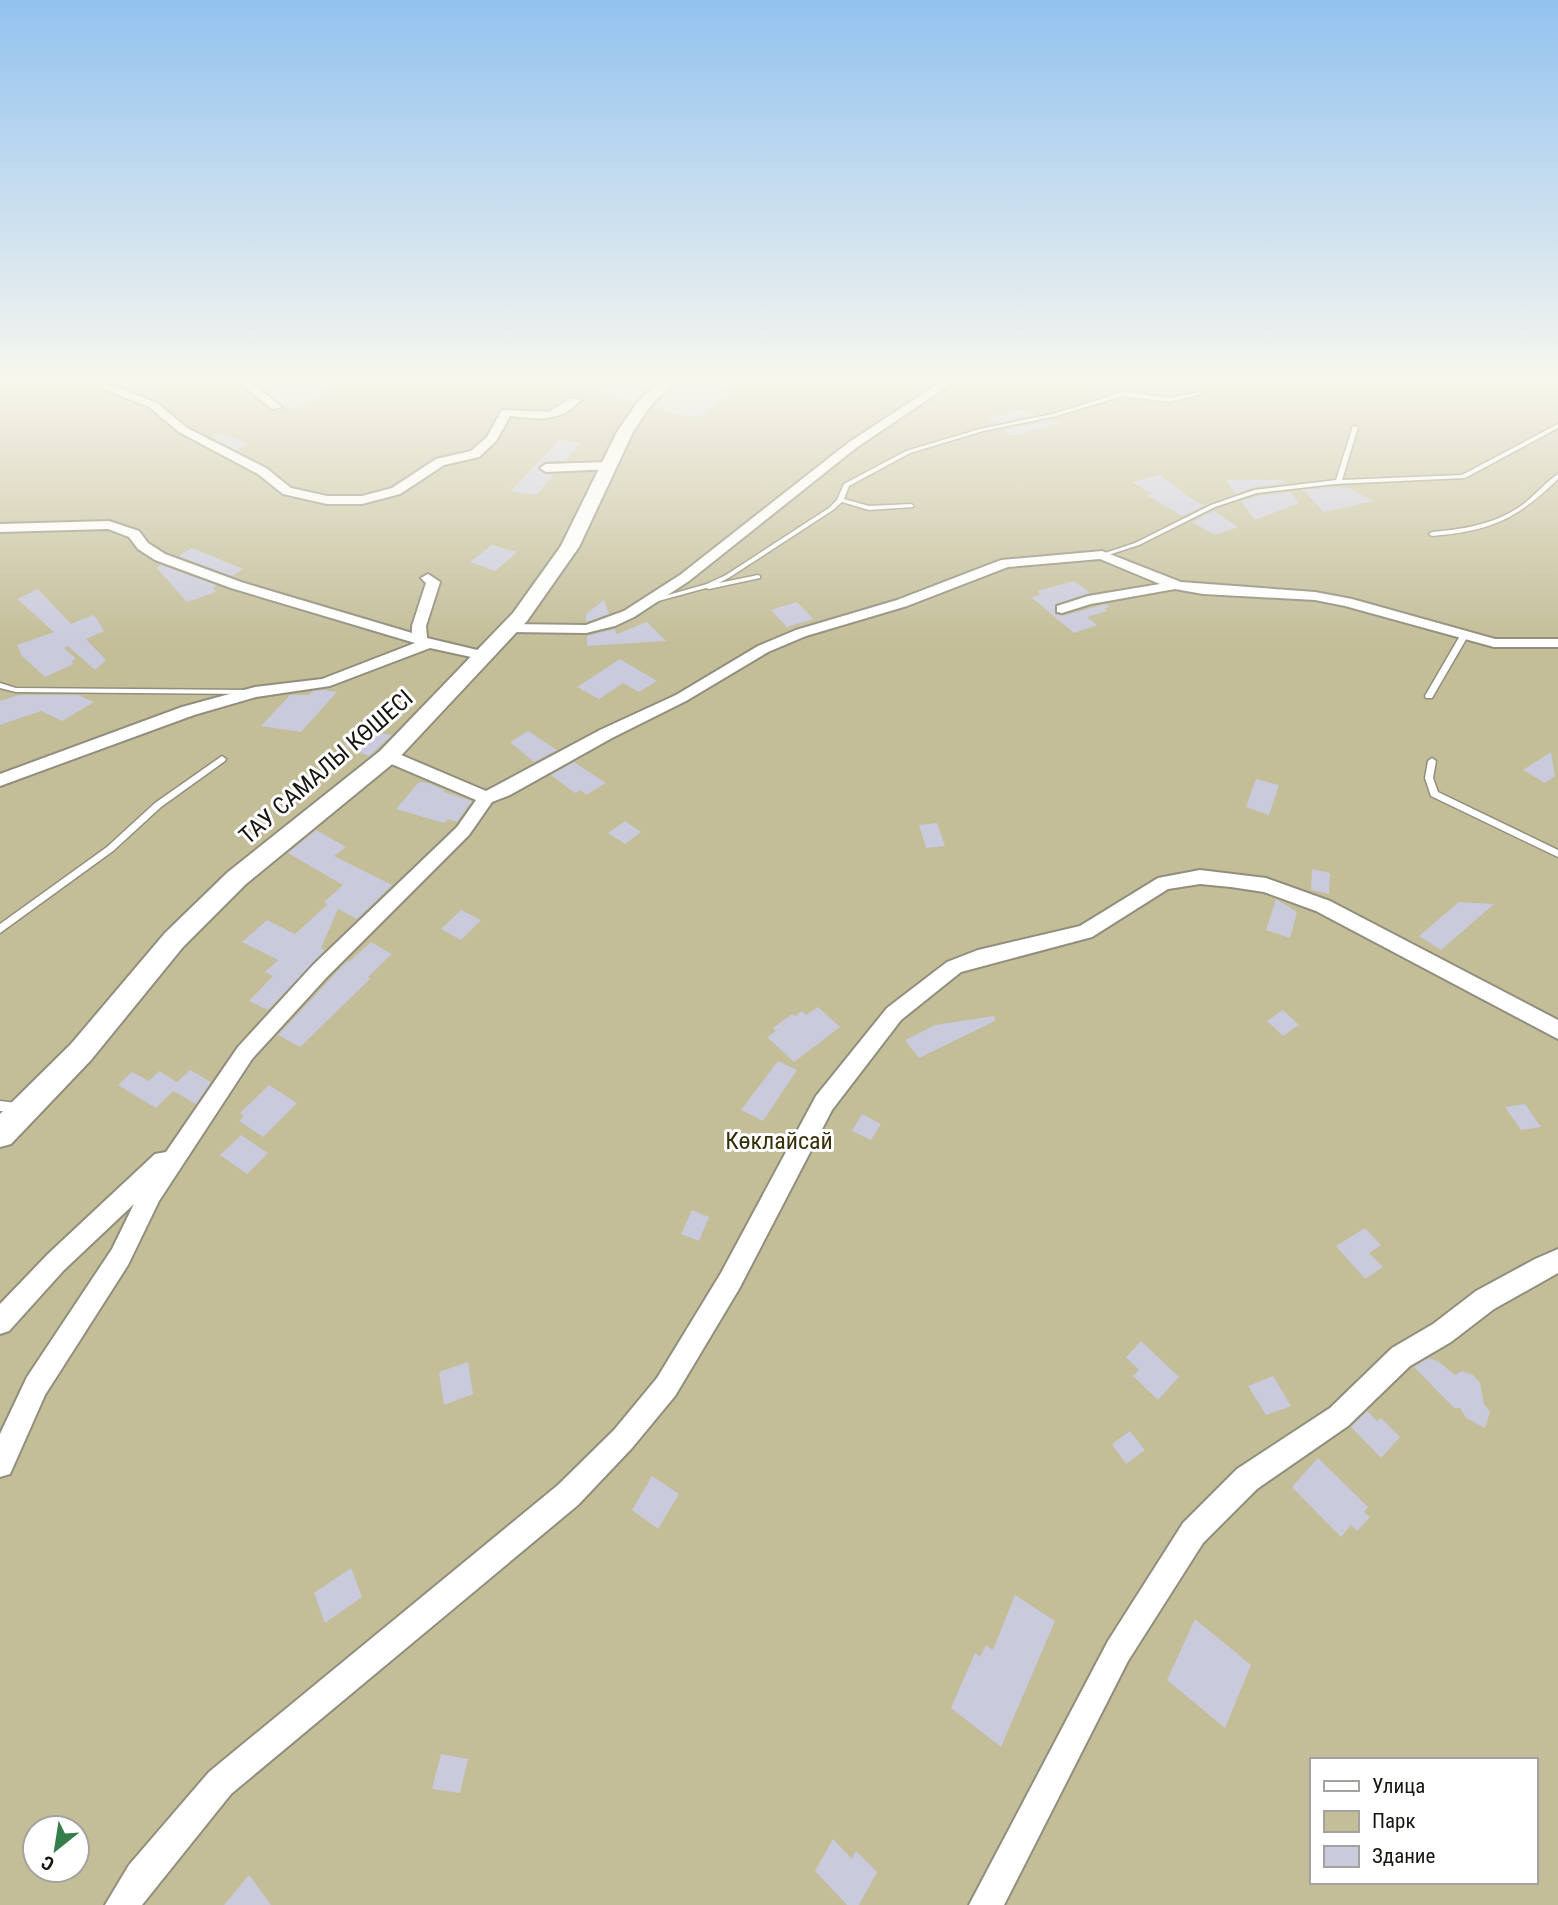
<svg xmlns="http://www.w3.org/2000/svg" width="1558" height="1905" viewBox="0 0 1558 1905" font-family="'Roboto Condensed',sans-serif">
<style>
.green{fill:#c3bd98;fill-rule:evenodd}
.building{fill:#c9cadc}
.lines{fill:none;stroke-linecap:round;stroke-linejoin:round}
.lane-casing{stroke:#918e7d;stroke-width:3}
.street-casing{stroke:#918e7d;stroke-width:4}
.secondary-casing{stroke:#918e7d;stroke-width:4}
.lane{fill:#fff;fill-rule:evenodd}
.street{fill:#fff;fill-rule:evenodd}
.secondary{fill:#fff;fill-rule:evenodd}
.labels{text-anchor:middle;stroke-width:6;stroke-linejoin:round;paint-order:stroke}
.street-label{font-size:24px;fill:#181610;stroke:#fff}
.park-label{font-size:24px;fill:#37300b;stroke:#fff}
</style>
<rect width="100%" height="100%" fill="#f0edda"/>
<path class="green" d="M0,377H1558V1905H0ZM1311,1760H1535V1882H1311ZM35,1828H77V1870H35Z"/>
<path class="building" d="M249,377H348L297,411L284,407Z
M625,377L643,383L651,377H659L634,403L599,393Z
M681,377H741L723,391L733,393L698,419L652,408Z
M1021,410L1036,415L995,423L987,417Z
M1051,420L1061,423L1012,436L1003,430Z
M219,433L247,443L238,451L211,437Z
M559,440L581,443L565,461H546L539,466L538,469L545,474L554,475L536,495L511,491Z
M1160,475L1196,502L1205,505L1183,516L1146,495L1152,494L1132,482Z
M1226,480H1284L1286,483L1254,487L1236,494Z
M1335,487L1349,488L1373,501L1324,512L1303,490Z
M1291,492L1299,503L1255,520L1241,501L1258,496Z
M1214,511L1238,527L1215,535L1192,522Z
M492,545L517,552L495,571L470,562Z
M192,548L243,569L232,576L178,556Z
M161,565L216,585L213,588L216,592L187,602L157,568Z
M1074,581L1090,593L1056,604L1055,614L1063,616L1106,604L1110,607L1104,608L1107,611L1087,617L1097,625L1074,633L1031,597L1041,595L1037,591Z
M38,589L71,624L93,615L96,618L104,631L86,639L106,660L95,670L68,646L64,648L76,659L71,661L74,664L45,677L22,656L17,645L54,632L17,599Z
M604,600L609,614L586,622V614Z
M797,602L813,619L787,627L771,610Z
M647,622L666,641L587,646V636L615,629L617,634Z
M620,659L657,681L639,692L623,683L599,699L577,687Z
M324,690L337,692L301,732L261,726L290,695H309L313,691Z
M19,695H78L94,702L62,721L41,711L0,725V701Z
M362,731L392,735L369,756L345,746Z
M528,731L557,750L534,762L510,742Z
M1551,752L1555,776L1545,783L1523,770Z
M574,762L606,783L586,795L580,790L575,793L551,775Z
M1256,779L1279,785L1269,815L1246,807Z
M419,782L428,783L445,790L444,792L472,801L457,822L448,819L444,823L396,809Z
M625,821L641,832L625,844L608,833Z
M937,823L945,846L926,848L919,825Z
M316,830L346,847L334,856L392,885L357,919L338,909L321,948L325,950L268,1010L249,1001L273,976L265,972L278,960L242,942L267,920L295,934L328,904L324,902L343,885L288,853Z
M1312,869L1330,873L1329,894L1311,890Z
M1276,899L1297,912L1290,938L1266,930Z
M1459,902L1494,904L1441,950L1419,936Z
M461,910L481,920L461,940L441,929Z
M371,942L392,954L368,977L370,979L300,1047L278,1035L347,961L349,962Z
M818,1007L840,1027L794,1062L767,1037L776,1031L773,1028L792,1014L795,1016L802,1011L806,1015Z
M1283,1010L1299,1025L1283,1036L1267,1021Z
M994,1016L995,1021L919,1058L905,1040L935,1025Z
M778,1061L797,1070L763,1121L741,1110Z
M190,1070L211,1082L196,1104L173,1091L156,1108L118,1085L132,1072L149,1081L159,1071L177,1082Z
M269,1085L297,1103L263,1137L239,1121L244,1116L240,1113Z
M1525,1104L1541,1127L1521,1130L1505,1107Z
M862,1114L881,1124L871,1140L852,1131Z
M241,1135L268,1153L247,1174L220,1155Z
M692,1210L709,1217L699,1241L681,1234Z
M1365,1228L1381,1245L1369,1253L1383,1267L1365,1279L1336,1246Z
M1141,1341L1179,1377L1158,1400L1133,1376L1139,1370L1126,1357Z
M1429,1358L1439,1362L1455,1375L1462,1371L1473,1375L1480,1383L1484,1404L1490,1412L1485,1428L1466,1418L1460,1408H1454L1414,1367Z
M468,1362L473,1394L444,1405L439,1372Z
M1273,1376L1291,1406L1266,1415L1248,1386Z
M1367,1411L1377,1421L1381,1418L1400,1437L1381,1458L1351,1427Z
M1130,1431L1145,1450L1126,1464L1112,1444Z
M1318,1458L1368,1507L1364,1512L1370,1517L1357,1531L1351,1525L1341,1537L1292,1487Z
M652,1476L679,1494L658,1529L632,1510Z
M351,1568L362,1597L325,1623L314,1593Z
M1015,1595L1055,1621L1001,1747L951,1708L975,1653L980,1657L986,1645L993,1650Z
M1195,1619L1251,1665L1225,1728L1167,1680Z
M441,1754L468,1759L460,1793L432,1789Z
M833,1839L852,1859L856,1851L877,1872L859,1905H847L815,1871Z
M249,1875L271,1905H224Z"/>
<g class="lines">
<g class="lane-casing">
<path id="lane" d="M1123,392L1170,398L1199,392L1202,394L1170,402L1123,396L1056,416L983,431L910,453L849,486L844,499L869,506L911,504L913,505V507L869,510L842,502L833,510L730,577L719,583L758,575L760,576V578L709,589L706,588L651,603L647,601L707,584L726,575L829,508L837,500L844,484L906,451L980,429L1053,414Z
M1558,424V428L1465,478L1335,484L1257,493L1215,507L1139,545L1102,557L1099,555L1135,543L1211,505L1254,490L1336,480L1353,426L1358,427L1342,480L1462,475Z
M1558,474V479C1516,520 1490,531 1432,536L1429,534L1432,532C1466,529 1497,524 1525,503C1536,494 1546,482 1558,474Z
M1461,634H1464L1468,636L1432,698H1426L1425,696Z
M0,683L16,688L251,690L255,692L251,694L16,692L0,688Z
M222,756L226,759L225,761L161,807L113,851L0,933V924L107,847L155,803Z
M1432,758L1436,761L1433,778L1438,792L1558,850V857L1431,796L1425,778L1428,761Z
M0,1101L24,1104L25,1107L24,1110L20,1112L0,1111Z"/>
</g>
<g class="street-casing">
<path id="street" d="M75,377H90L157,403L187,428L266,468L291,488L327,496H362L392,488L436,459L471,451L487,437L502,410L549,412L571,398L581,400C560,423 538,419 510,416L496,441L479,457L444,465L400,494L362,504H327L283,494L258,474L179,432L149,407Z
M233,377H245L282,407L272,409Z
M948,377H961L856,448L689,581L634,617L615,626L586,633L510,632L503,628L510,624L586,625L624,611L680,575L848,443Z
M608,462L614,466L612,469L546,472L540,468L546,464Z
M109,521L139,531L148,543L165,554L241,582L412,633V626L426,583L421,578L428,574L440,582L426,626L427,638L490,653L492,656L485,660L430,648L330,686L256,697L194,715L0,786V774L182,707L255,687L322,679L415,643L231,588L155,560L138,549L129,537L108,529L0,532V524Z
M1102,551L1181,582L1315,592L1352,599L1495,639H1558V647H1494L1345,606L1315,600L1203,594L1175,589L1091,604L1062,613L1057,612V606L1088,596L1160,584L1100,559L1008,567L907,606L806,636L768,652L686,701L612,738L510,795L492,802L469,835L327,977L252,1059L159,1201L128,1265L45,1395L10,1474L0,1477V1434L27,1377L112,1249L134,1204L64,1270L9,1331L0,1334V1304L48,1254L155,1154L166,1152L238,1047L313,965L457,827L476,800L382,760L380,756L382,752H394L486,791L600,730L676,695L758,646L796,630L897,600L1001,560Z
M1200,870L1266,878L1330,901L1558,1020V1039L1316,911L1264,892L1231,887L1200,884L1168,889L1092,937L961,972L901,1020L832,1110L739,1289L675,1396L632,1448L578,1505L231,1794L142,1905H105L129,1865L209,1772L558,1485L614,1430L657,1378L721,1273L816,1096L887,1008L947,962L978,950L1080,926L1158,878Z
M1558,1249V1273L1494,1309L1451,1342L1410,1366L1348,1426L1257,1489L1203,1543L1128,1661L1004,1905H969L1108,1641L1183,1523L1237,1469L1330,1408L1392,1348L1433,1324L1476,1291L1535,1259Z"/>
</g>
<g class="secondary-casing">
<path id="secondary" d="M663,377H678L648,409L633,432L579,547L527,621L396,761L246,884L183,947L91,1060L11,1144L0,1147V1114L71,1044L165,933L228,872L380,751L513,613L561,546L617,432L637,403Z"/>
</g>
<use href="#lane" class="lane"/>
<use href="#street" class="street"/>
<use href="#secondary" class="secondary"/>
</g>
<linearGradient id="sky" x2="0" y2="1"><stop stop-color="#93c2ef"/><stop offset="0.59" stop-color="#f8f7ee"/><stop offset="1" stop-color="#f8f7ee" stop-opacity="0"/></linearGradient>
<rect width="1558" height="644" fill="url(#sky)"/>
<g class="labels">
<g class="street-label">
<text transform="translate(326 767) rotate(-41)" y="8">ТАУ САМАЛЫ КӨШЕСІ</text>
</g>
<g class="park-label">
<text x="779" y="1149">Көклайсай</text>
</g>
</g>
<rect x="1310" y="1758" width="228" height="126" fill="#ffffff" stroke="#a3a29f" stroke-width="2"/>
<rect x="1324" y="1781" width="35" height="10" fill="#ffffff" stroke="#a3a29f" stroke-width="2"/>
<text x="1372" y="1793" font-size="21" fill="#181610">Улица</text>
<rect x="1324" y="1811" width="35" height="21" fill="#c3bd98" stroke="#a3a29f" stroke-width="2"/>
<text x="1372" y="1828" font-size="21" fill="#181610">Парк</text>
<rect x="1324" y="1846" width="35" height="21" fill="#c9cadc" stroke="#a3a29f" stroke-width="2"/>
<text x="1372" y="1863" font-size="21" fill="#181610">Здание</text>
<g transform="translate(56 1849) rotate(210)"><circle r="33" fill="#ffffff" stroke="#a3a29f" stroke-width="2"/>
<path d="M0-5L12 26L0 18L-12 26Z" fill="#347e4c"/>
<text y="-10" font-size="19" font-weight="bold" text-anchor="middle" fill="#181610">С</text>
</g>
</svg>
